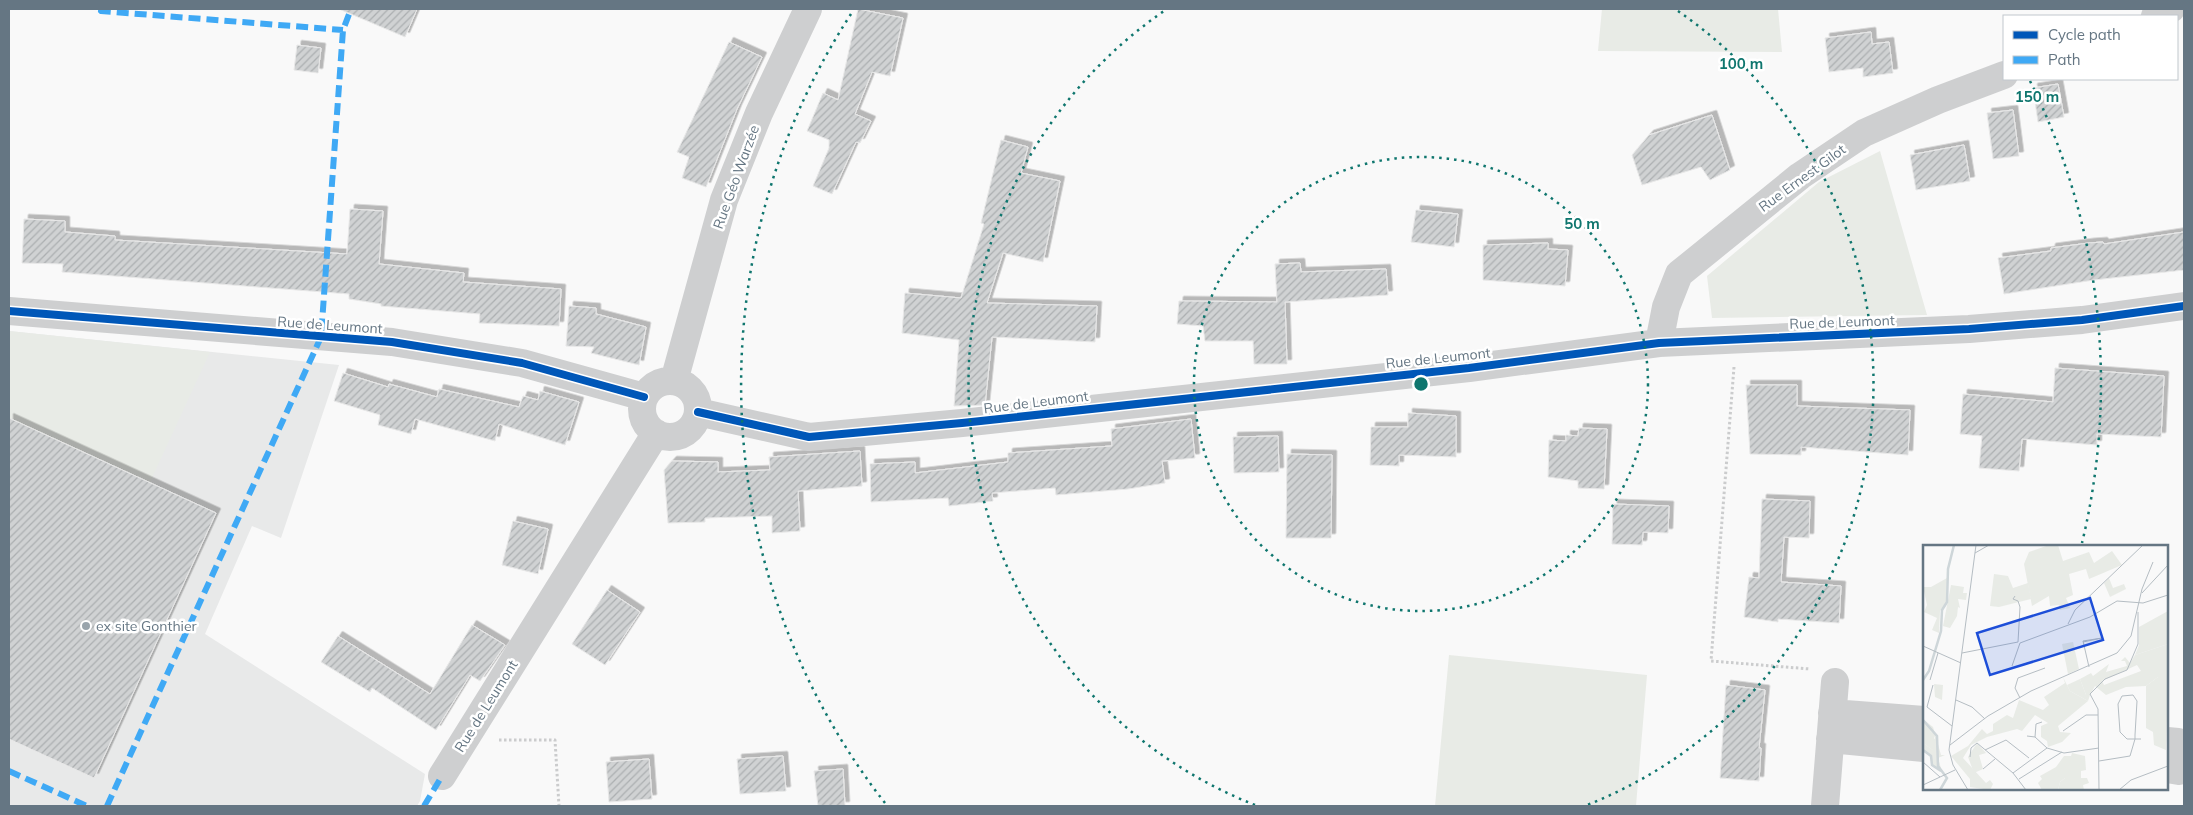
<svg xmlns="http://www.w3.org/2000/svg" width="2193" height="815" viewBox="0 0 2193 815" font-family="Mulish,sans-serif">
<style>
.built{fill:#e8e9e9}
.grass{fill:#e8ebe6}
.building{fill:url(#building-hatch);stroke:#e8e8e8;filter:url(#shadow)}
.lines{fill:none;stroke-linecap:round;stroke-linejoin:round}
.path{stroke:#cbcccd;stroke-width:3;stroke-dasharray:2.5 2.5;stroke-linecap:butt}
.minor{stroke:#cecfd0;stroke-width:28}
.quiet{stroke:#3fa9f5;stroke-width:6;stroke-dasharray:12 6;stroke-linecap:butt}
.cycleway-casing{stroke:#fff;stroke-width:11}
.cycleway{stroke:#0057b8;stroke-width:8}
.ring{fill:none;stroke:#0f766e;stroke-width:2.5;stroke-dasharray:2.5 5}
.poi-dot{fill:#99a4ac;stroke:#fff;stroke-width:2}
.labels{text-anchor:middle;stroke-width:5;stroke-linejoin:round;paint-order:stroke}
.street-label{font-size:14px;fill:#657683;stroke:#fff}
.poi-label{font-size:14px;fill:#657683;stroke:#fff;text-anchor:start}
.inset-river{fill:none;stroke:#ced6d9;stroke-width:2.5}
.inset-road{fill:none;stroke:#b5bdc3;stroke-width:1}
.view{fill:#1d4ed8;fill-opacity:0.15;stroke:#1d4ed8;stroke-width:2.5}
.inset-edge{fill:none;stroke:#657683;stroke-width:2.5}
.centre{fill:#0f766e;stroke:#fff;stroke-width:2.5}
.ring-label{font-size:15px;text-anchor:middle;font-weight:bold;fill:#0f766e;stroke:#fff;stroke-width:5;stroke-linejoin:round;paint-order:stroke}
</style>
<defs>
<pattern id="building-hatch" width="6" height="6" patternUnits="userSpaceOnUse" patternTransform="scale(1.25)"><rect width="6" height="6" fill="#d0d2d3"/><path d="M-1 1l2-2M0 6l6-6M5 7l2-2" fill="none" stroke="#acafb1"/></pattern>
<filter id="shadow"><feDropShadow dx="4.5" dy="-4.5" stdDeviation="0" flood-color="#0004"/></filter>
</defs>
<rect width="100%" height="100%" fill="#f9f9f9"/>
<path class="built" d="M9,331L339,365L281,538L252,526L205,634L425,774L420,801L417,806H9Z"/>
<path class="grass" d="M1602,9H1778L1782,52L1598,51Z
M1880,151L1927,315L1712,318L1707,276L1819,182Z
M9,331L210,352L150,482L9,418Z
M1449,655L1647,675L1636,806H1435Z"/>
<path class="building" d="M339,9H417L405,37Z
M858,9L903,18L890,76L872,72L855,114L871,121L860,143L856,142L832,194L813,186L829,148V140L807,131L823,93L838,100Z
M1871,32L1872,44L1889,42L1893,73L1863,77V68L1829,72L1825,38Z
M729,42L762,57L737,109L706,187L682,178L689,157L677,152Z
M297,45L321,48L318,73L294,70Z
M2058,84L2064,117L2038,122L2033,88Z
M2013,110L2019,156L1993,159L1987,113Z
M1712,115L1730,170L1710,180L1701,167L1642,185L1632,155L1649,135Z
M1001,140L1028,147L1021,173L1060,181L1043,262L1003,253L987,303L1097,306L1095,342L992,337L985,405L954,406L959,340L902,333L905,293L961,298L984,224L981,223Z
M1964,145L1970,181L1916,190L1910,155Z
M350,209L383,211L379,264L464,273L463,282L561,289L559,326L479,323L480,314L381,306V304L349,299V294L62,272L63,264L22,263L24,219L65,221V232L115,236V240L347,254Z
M1416,210L1458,214L1454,247L1411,242Z
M2184,232V270L2094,280L2004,294L1998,258L2051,251V248L2089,243L2103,242L2104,244Z
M1548,243V249L1568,250L1565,286L1483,280V245Z
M1300,263L1301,272L1386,269L1388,295L1285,302L1287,364H1254L1253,341H1205L1203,326L1177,324L1179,301L1277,302L1275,264Z
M569,306L596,308V314L646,327L639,365L591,353L594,347L566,346Z
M2055,368L2164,376L2161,437L2097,434V445L2022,439L2019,471L1979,468L1982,436L1960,434L1963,394L2053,402Z
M343,373L388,387L389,384L437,397L439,389L519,407L523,396L538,400L540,391L579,402L565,445L499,424L495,441L415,419L411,434L378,425L380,415L334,401Z
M1746,385H1797V406L1910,410L1908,455L1801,447V455L1750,454Z
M1408,413L1456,416V457L1399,455V466L1370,465L1371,427H1408Z
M9,418L216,513L94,778L9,739Z
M1191,419L1195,458L1162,461L1165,483L1128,489L1056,495L1055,488L992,493L993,501L949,506L948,498L871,502L870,464L915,462V473L1008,462V453L1112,446L1111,429Z
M1579,428L1607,429L1604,489L1578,488V481L1548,477L1549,440L1566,441V435L1578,436Z
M1278,436L1279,472L1234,473L1233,437Z
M860,451L862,486L798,491L800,531L772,533V516L705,518V522L668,523L664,470L672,461L718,462V472L770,470L769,457Z
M1287,454L1332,455L1331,538H1286Z
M1762,499L1810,501L1809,538L1784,537L1781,582L1841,586L1839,623L1778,619V622L1744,617L1749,577L1759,578Z
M1613,504L1669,506L1668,533L1643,532L1642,545L1612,544Z
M513,521L548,529L538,574L502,565Z
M607,590L640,612L605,665L572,644Z
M472,625L505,645L480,681L470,675L436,730L372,688L370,692L321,662L338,636L430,694Z
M1726,685L1765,690L1759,748H1761L1759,781L1720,778Z
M783,756L786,791L740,794L737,759Z
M649,759L652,799L609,802L606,762Z
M843,769L845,806H818L814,771Z"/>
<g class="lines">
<path class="path" d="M1734,367L1711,661L1810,669
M499,740H555L559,806"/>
<path class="minor" d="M2155,16L2171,9
M9,311L392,342L522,363L644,397
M1659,343L1666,307L1679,274L1800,176L1864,133L1938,100L2004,75
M642 409a28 28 0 1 1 56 0a28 28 0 1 1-56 0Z
M674,381L724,200L759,113L808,9
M698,412L809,437L962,423L1469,368L1659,343L1969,329L2082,320L2184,306
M1832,713L1924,720
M1830,739L1924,748
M2167,741L2178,742L2179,771L2167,769
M442,776L656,433
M1825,806L1835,682"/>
<path class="quiet" d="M102,9L101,11L343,30
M9,771L87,806
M107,806L321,337L343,30L351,9
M424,806L442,776"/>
<g class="cycleway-casing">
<path id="cycleway" d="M9,311L392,342L522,363L644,397
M698,412L809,437L962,423L1469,368L1659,343L1969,329L2082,320L2184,306"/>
</g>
<use href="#cycleway" class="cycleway"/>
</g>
<g class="ring">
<circle cx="1421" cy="384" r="227"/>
<path d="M1255 805A453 453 0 0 1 1164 11M1678 11A453 453 0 0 1 1587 805"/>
<path d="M885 803A680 680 0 0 1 851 14M2030 81A680 680 0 0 1 2082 543"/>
</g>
<circle class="poi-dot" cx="86" cy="626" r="5"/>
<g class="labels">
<g class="street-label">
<text transform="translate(736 177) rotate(-70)" y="5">Rue Géo Warzée</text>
<text transform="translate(1802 178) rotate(-36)" y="5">Rue Ernest Gilot</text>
<text transform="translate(1842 322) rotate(-2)" y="5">Rue de Leumont</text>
<text transform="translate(330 325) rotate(4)" y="5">Rue de Leumont</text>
<text transform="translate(1438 358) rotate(-6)" y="5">Rue de Leumont</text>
<text transform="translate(1036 402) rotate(-7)" y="5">Rue de Leumont</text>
<text transform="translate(486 706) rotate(-58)" y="5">Rue de Leumont</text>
</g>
<g class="poi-label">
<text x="96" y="631">ex site Gonthier</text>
</g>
</g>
<g transform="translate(1923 545)">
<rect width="245" height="245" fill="#f9f9f9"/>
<path d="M126,0H135L140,16L166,7L171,18L189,6L199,20L166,34L163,24L146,29L150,50L143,53L147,63L137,65L136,60L127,61L126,51L109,61L101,19L106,7ZM186,33L190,43L201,39L203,44L187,52L181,38ZM245,66V99L212,110L216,100V82ZM150,97L156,124L145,129L139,99ZM235,132H245L243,205L231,200L230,187L223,183V141ZM157,134L163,150H167L165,156L147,146L144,140ZM3,183L11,189V206L0,198V184ZM142,233H164L166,238L160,240L161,245H135L137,237Z" fill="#e8ebe6"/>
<path d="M24,33L23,57L17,66L16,88L9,85L14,73L1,67L4,60L0,42H8ZM245,99V132H235L223,141L203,142L183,150L172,141L167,150H163L157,134L168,128L170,131L186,119L183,127L204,121L202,116H198L202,112L207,118L212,110ZM214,120L218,126L181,140L179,136ZM140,132L147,146L165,156L135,181L137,187L148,188L139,197L125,202L124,196L118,192V181L125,178L112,170L99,186L94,184L64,192L48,200L40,213L63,238L67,235L70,239L67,245L47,242V234L28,211L45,201L59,184L64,189L70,186V179L84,170L90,173L96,155L120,165L126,160L121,152L142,138ZM11,139L20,140L19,155L12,152ZM0,174L10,182L18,210H22L15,213L19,227L9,220L8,211L0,206V198L10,205L9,197L12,193L9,187L0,184ZM149,208L162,211L163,225L158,226V233H142L137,237L135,245H119L115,238L119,234L117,231L133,222L141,211H148Z" fill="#e8ebe6" fill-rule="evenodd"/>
<path d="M54,198L63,208L56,210L60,224L51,228L45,212Z" fill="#e8ebe6"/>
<path d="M71,29L85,31L90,43L105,38L108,54L76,62L67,61Z" fill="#e8ebe6"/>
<path d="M28,40L41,42L40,48H44L43,55L35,54L37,63L35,62L34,71L27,83L20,81Z" fill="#e8ebe6"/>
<path class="inset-river" d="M0,135L6,126L18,86L19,65L24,57L25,24L31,0M0,175L14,191L15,221L24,233L17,245M0,205L8,211L9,220L18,226"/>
<path class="inset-road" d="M52,8L66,0M219,48L245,20M92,51L90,54L95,56L97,62L95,97M145,79L152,65L220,0M160,96L179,93L160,97M160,96L166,122M0,101L38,118M39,108L95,97M89,121L97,98L167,72L194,56L220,58L245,50M7,135L15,108M10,140L4,162L29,181M97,153L92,143L95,133L122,123M33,155L49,162L62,174M140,186L163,170H175M104,191L112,192L113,179L119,177M112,192L124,203M27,200L65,171L108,146L194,108L208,91L219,44L230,17M62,205L83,195L106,213M47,212L48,203L54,198L90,228L103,245M176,216L207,211L212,194V190L214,156L210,150L199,151L195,159L197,187L204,194H218M0,217L17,232M60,224L72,214M90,228L124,203L141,208L176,203M96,234L139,207M0,240L32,225M45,245L30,220L26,205L53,0M176,245L175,164L167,149L182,134L204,125L215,99V67M196,245L208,235L245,221"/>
<path class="view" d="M167,53L180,95L67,130L54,88Z"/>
<rect width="245" height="245" class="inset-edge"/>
</g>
<circle cx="1421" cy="384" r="8" class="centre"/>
<g class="ring-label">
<text x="1741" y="69">100 m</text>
<text x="2037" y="102">150 m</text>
<text x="1582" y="229">50 m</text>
</g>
<rect width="2193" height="815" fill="none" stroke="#657683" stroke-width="20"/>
<rect x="2003" y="15" width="175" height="65" fill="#ffffff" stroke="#c1c8cd"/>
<rect x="2013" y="31" width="25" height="8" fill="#0057b8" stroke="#c1c8cd"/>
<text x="2048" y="40" font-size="15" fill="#657683">Cycle path</text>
<rect x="2013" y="56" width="25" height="8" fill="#3fa9f5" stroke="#c1c8cd"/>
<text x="2048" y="65" font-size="15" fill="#657683">Path</text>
</svg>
